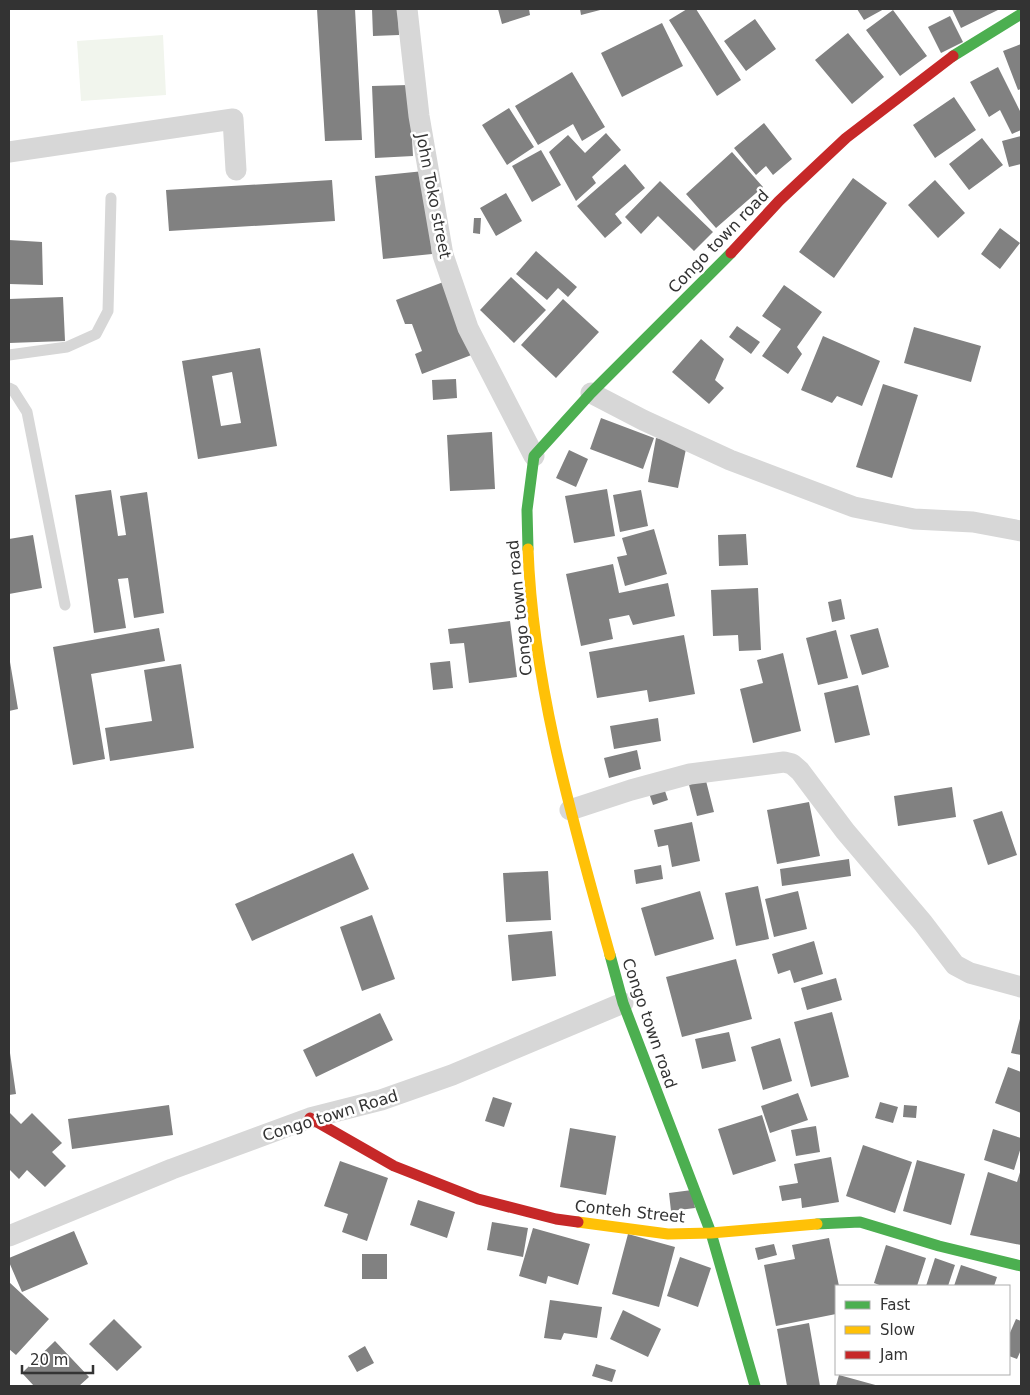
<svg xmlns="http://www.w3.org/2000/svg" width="1030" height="1395" viewBox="0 0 1030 1395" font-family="'DejaVu Sans',sans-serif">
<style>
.green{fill:#f1f5ed}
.building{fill:#818181;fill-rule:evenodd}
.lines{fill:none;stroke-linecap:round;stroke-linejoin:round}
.lane{stroke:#d7d7d7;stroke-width:11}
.street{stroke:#d7d7d7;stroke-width:21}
.fast{stroke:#4caf50;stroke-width:11}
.slow{stroke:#ffc107;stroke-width:11}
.jam{stroke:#c62828;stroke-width:11}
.labels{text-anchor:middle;stroke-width:5;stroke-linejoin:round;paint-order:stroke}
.street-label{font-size:16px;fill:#333;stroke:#fff}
</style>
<rect width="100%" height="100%" fill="#fff"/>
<path class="green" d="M163,35L166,95L81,101L77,41Z"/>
<path class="building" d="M317,9H355L362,140L325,141Z
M372,9H398L399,35L373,36Z
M498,9H529L530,15L502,24Z
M580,9H604L581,15Z
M687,9H696L741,80L717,96L669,20Z
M857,9H884L864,20Z
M952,9H1000L961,28Z
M893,10L927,56L900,76L866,30Z
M950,16L963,42L941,53L928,27Z
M755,19L776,49L746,71L724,41Z
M662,23L683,66L622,97L601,53Z
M848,33L884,77L852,104L815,60Z
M1021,44V89L1018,90L1003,51Z
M998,67L1021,113V130L1012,134L1000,110L989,117L970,82Z
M572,72L605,127L582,141L573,124L538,145L515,106Z
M409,85L413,156L375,158L372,86Z
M954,97L976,130L935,158L913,125Z
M509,108L534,147L507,165L482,125Z
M764,123L792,159L773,175L766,166L756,175L734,148Z
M606,133L621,150L592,177L596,183L576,201L549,152L568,135L585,153Z
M1021,136V164L1009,167L1002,141Z
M982,138L1003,165L969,190L949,164Z
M541,150L561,185L532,202L512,166Z
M732,152L763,187L716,228L686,194Z
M625,164L645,188L615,214L622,223L605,238L577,206Z
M424,171L432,254L383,259L375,176Z
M853,178L887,203L834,278L799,252Z
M332,180L335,221L169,231L166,190Z
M935,180L965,213L938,238L908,205Z
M660,181L713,232L694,251L658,216L641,234L625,217Z
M506,193L522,221L496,236L480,208Z
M474,218H481L480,234L473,233Z
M1000,228L1020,243L1000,269L981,254Z
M9,240L42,242L43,285L9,284Z
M536,251L577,287L568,297L558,288L547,300L516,274Z
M511,277L546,310L514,343L480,310Z
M446,281L474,354L422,374L415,354L422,351L412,324H405L396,300Z
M784,285L822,312L797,347L802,354L788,374L762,356L781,329L762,316Z
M63,297L65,341L9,343V299Z
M563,299L599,332L556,378L521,345Z
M737,326L760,342L751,354L729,337Z
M914,327L981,346L971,382L904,363Z
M823,336L880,361L862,406L837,396L832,403L801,390Z
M701,339L724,359L715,380L724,388L709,404L672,372Z
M260,348L277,446L198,459L182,361ZM232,372L241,423L221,426L212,376Z
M456,379L457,398L433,400L432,380Z
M883,384L918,395L892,478L856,467Z
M601,418L654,438L643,469L590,449Z
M492,432L495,489L450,491L447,435Z
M656,438L687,444L678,488L648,482Z
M569,450L588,459L576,487L556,478Z
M607,489L615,536L574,543L565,496Z
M111,490L118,536L126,535L120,496L147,492L164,613L134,618L128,578L118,579L126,628L94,633L75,495Z
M641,490L648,526L620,532L613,495Z
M654,529L667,574L625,586L617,557L627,555L622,538Z
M746,534L748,565L719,566L718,535Z
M33,535L42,588L9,594V539Z
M613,564L619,593L668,583L675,616L633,625L629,615L609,619L613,639L581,646L566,574Z
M758,588L761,650L739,651L738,635L713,636L711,590Z
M841,599L845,619L832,622L828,602Z
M510,621L517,677L469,683L464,643L450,644L448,629Z
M159,628L165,661L91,674L105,759L73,765L53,647Z
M878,628L889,667L862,675L850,635Z
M836,630L848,678L818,685L806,638Z
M684,635L695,694L649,702L647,690L597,698L589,652Z
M783,653L801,731L753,743L740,689L763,683L757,660Z
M450,661L453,688L433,690L430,663Z
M9,662H10L18,709L9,711Z
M181,664L194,748L110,761L105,728L152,721L144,670Z
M858,685L870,735L835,743L824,693Z
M658,718L661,741L614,749L610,726Z
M637,750L641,769L609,778L604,758Z
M705,777L714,812L697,816L688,781Z
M952,787L956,817L898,826L894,796Z
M664,788L668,800L653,805L649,793Z
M809,802L820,856L777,864L767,810Z
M1002,811L1017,855L988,865L973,820Z
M692,822L700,861L672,867L668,845L658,847L654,830Z
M353,853L369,889L252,941L235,904Z
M849,859L851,876L782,886L780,869Z
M661,865L663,879L636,884L634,870Z
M548,871L551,920L506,922L503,873Z
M758,886L769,939L736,946L725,893Z
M700,891L714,939L655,956L641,908Z
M798,891L807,929L774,937L765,899Z
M372,915L395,979L362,991L340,927Z
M552,931L556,976L512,981L508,935Z
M814,941L823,974L794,983L790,970L778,974L772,954Z
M736,959L752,1019L682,1037L666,977Z
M836,978L842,1000L807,1010L801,988Z
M832,1012L849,1077L811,1087L794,1022Z
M380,1013L393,1040L316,1077L303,1050Z
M1021,1015V1055L1011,1053Z
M729,1032L736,1061L702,1069L695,1039Z
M780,1038L792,1081L763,1090L751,1047Z
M10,1053L16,1094L9,1095V1054Z
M1008,1067L1021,1072V1113L995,1103Z
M798,1093L808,1120L770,1133L761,1106Z
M493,1097L512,1103L504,1127L485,1121Z
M880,1102L898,1107L893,1123L875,1118Z
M169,1105L173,1135L72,1149L68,1119Z
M904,1105L917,1106L916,1118L903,1117Z
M9,1112L21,1124L32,1113L62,1143L52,1152L66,1166L45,1187L27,1170L19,1179L9,1169Z
M762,1115L776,1161L733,1175L718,1129Z
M816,1126L820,1152L796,1156L791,1130Z
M570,1128L616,1136L606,1195L560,1187Z
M993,1129L1021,1138V1147L1014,1170L984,1160Z
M863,1145L912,1162L895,1213L846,1196Z
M831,1157L839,1202L802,1208L801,1198L782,1201L779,1186L798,1183L794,1164Z
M917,1160L965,1174L951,1225L903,1211Z
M340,1161L388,1178L367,1241L342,1232L348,1214L324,1206Z
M1021,1169V1245L970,1235L988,1172L1017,1182Z
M692,1190L695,1208L671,1211L669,1193Z
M418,1200L455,1212L447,1238L410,1225Z
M492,1222L528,1228L523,1257L487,1250Z
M533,1228L590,1244L578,1285L548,1276L546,1284L519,1276Z
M74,1231L88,1264L22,1292L9,1262V1258Z
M628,1234L675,1247L659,1307L612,1294Z
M829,1238L839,1286H836V1314L776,1326L764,1265L795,1259L792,1245Z
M774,1244L777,1255L758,1260L755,1248Z
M886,1245L926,1258L917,1286H882L874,1283Z
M362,1254H387V1279H362Z
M680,1257L711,1268L698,1307L667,1296Z
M935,1258L955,1265L948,1286H926Z
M961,1265L997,1277L994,1286H954Z
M9,1282L49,1319L16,1355L9,1349Z
M550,1300L602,1307L597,1338L564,1333L561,1340L544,1338Z
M623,1310L661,1329L648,1357L610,1339Z
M114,1319L142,1347L117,1371L89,1344Z
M1016,1319L1021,1321V1350L1017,1359L1009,1356V1335Z
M809,1323L820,1386H787L777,1329Z
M55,1341L89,1377L79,1386H34L22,1373Z
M365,1346L374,1363L357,1372L348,1356Z
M596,1364L616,1370L612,1382L592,1376Z
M839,1375L879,1386H836Z"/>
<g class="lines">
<path class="lane" d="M9,355L67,347L96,334L108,311L111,198
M9,388L13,390L27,412L65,605"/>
<path class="street" d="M407,9L419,116L443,255L468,328L534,456
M9,152L233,119L236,170
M591,393L643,420L730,460L854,507L914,519L973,522L1021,531
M570,810L631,790L690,774L784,762L792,764L800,771L845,831L923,923L955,965L970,973L1021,987
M9,1236L172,1169L310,1118L381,1100L452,1075L623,1003"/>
<path class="fast" d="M953,56L1021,14
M528,549L527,510L534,456L591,393L731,253
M610,955L623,1003L711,1233L755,1386
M817,1224L860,1222L939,1246L1021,1266"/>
<path class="slow" d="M528,549C533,687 573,822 610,955
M578,1222L668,1234L711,1233L817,1224"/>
<path class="jam" d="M731,253L779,201L846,138L953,56
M310,1118L394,1166L478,1199L556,1219L578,1222"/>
</g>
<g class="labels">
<g class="street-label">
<text transform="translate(434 196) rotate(79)" y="6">John Toko street</text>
<text transform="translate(718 241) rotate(-46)" y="6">Congo town road</text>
<text transform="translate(519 608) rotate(-96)" y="6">Congo town road</text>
<text transform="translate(650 1023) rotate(71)" y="6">Congo town road</text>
<text transform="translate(330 1115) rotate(-17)" y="6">Congo town Road</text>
<text transform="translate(630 1211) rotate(6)" y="6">Conteh Street</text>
</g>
</g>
<rect width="1030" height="1395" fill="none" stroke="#333333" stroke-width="20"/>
<rect x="835" y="1285" width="175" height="90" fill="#ffffff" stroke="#adadad"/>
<rect x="845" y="1301" width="25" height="8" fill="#4caf50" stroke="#adadad"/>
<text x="880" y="1310" font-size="15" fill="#333333">Fast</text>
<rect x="845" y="1326" width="25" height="8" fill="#ffc107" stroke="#adadad"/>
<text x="880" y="1335" font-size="15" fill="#333333">Slow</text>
<rect x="845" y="1351" width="25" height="8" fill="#c62828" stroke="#adadad"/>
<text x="880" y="1360" font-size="15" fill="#333333">Jam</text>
<path d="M22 1365v8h71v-8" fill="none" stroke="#333333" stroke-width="2.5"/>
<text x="30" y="1365" font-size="15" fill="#333333" stroke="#ffffff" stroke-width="4" paint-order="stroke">20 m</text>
</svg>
